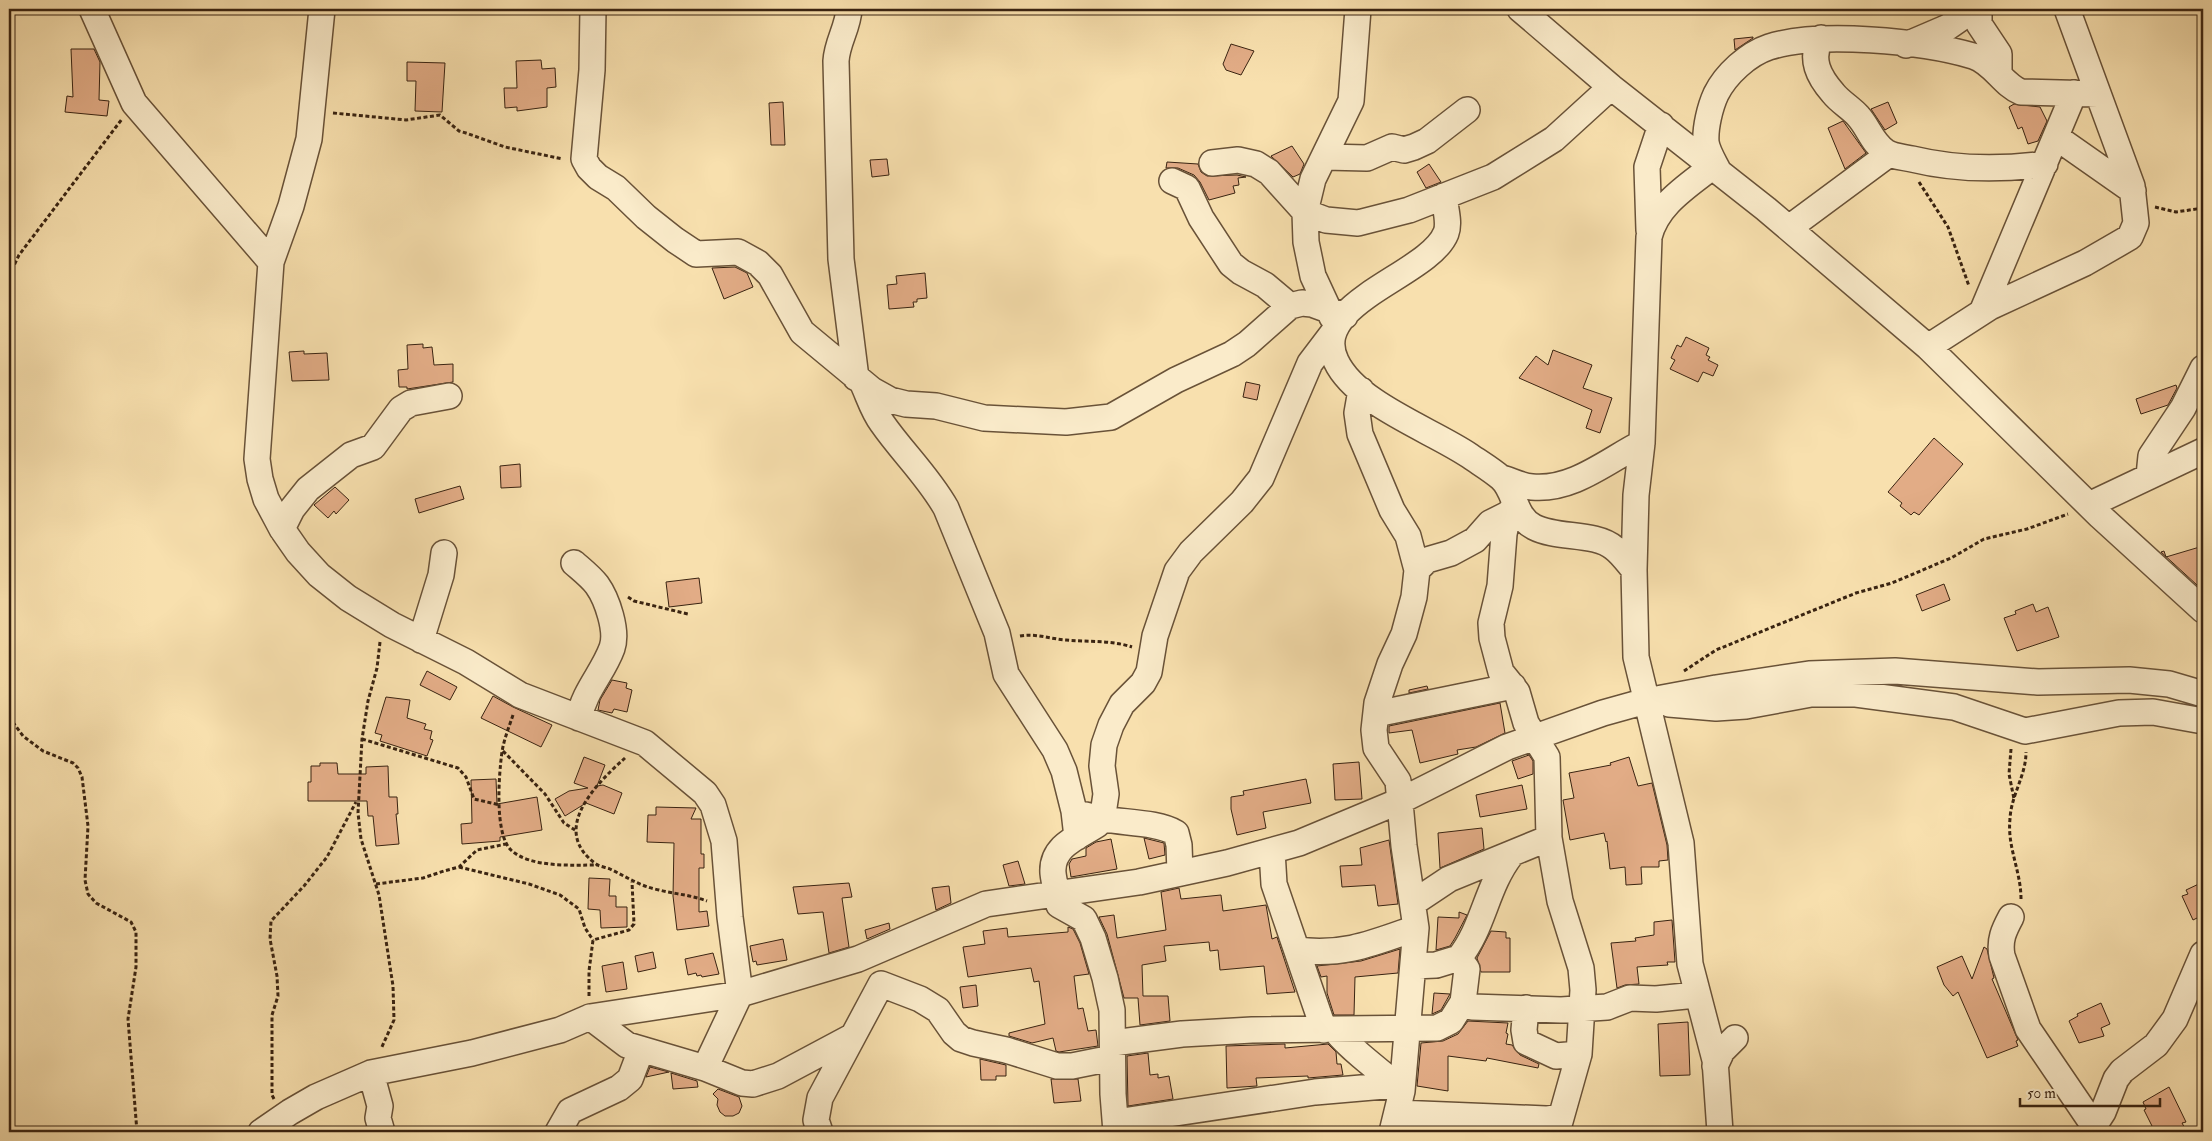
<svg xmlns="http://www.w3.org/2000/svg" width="2212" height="1141" viewBox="0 0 2212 1141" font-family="'IM FELL Double Pica',serif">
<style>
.building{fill:#e2ac86;stroke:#392311}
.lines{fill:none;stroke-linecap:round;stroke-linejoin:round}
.minor-casing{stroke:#695238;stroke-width:28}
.path{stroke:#392311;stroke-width:3;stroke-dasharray:4 2.5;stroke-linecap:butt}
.minor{stroke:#faebca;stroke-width:25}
</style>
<rect width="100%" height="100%" fill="#f8e0ae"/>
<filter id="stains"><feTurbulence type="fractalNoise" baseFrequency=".004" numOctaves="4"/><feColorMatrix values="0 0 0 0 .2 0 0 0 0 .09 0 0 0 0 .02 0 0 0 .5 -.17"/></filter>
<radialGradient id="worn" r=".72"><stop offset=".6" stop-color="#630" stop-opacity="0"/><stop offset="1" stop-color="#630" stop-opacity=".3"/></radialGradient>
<path class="building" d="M1753,37V38L1735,50L1734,39Z
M1231,44L1254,51L1241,75L1226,70L1223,64Z
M71,49H94L100,62L99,100L109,101L107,116L65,112L67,96L73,97Z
M541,60L542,69L555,68L556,87L547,88V107L517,111V107L505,108L504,88H517L516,61Z
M407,62L445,63L442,112L415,111L416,81H407Z
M783,102L785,145H771L769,103Z
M1888,102L1897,123L1885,130L1871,109Z
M2014,104L2040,107L2047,121L2038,141L2028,144L2022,127L2018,129L2009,107Z
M1843,121L1866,153L1845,169L1828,128Z
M1292,146L1304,164L1300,174L1293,177L1271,156Z
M887,159L889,175L872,177L870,160Z
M1167,162L1198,164L1201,172L1207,176L1237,175L1246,177L1238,178L1239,185L1233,186L1235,193L1209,200L1200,182L1194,175L1178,168H1166Z
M1429,164L1441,182L1426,188L1417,172Z
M735,267L747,273L753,287L724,299L712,268Z
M925,273L927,298L917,299V302H913L914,307L889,309L887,285L897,284L896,276Z
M1686,337L1709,348L1706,355L1710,357L1708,360L1718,365L1713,376L1703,372L1698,382L1670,369L1675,360L1671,358L1677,345L1681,347Z
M423,344V348L432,347L434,365L453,364V382L407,389V387H399L398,370L408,369L407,345Z
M1553,350L1592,365L1583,388L1612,398L1600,433L1586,428L1592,410L1519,378L1536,356L1548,365Z
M304,351V354L327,353L329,380L292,381L289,352Z
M1246,382L1260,385L1257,400L1243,397Z
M2176,385L2177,388L2168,405L2141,414L2136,399Z
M1934,438L1963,464L1919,515L1914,512L1911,515L1900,506L1902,503L1888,492Z
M520,464L521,487L501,488L500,466Z
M460,486L464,499L419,513L415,499Z
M335,487L349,500L336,514L334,511L328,518L314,505Z
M2203,546V583L2197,585L2161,552L2164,551L2166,557Z
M699,578L702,603L669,607L666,582Z
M1944,584L1950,600L1922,611L1916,595Z
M2033,604L2036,612L2048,607L2059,637L2017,651L2004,618L2016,614L2015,611Z
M427,671L457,687L450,700L420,685Z
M612,680L627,683L626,688L632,690L627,712L614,709L612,713L598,710L600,700Z
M1427,686L1428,689L1409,693V690Z
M493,696L513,707L552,725L541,747L481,718Z
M386,697L410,700L407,718L426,724L424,729L432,731L430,739L433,740L427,756L380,741L382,735L375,733Z
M1500,703L1505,733L1476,747L1457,750L1458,754L1420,763L1412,730L1389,733V726Z
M1529,755L1533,761V774L1518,779L1512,761Z
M584,757L605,765L597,786L603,785L622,793L614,814L586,803L565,816L555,799L569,791L588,788L574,783Z
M1629,757L1638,786L1652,783L1667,845L1668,860L1659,861V867H1641L1642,884L1626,885L1625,867L1610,869L1607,841L1606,842L1604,833L1570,840L1563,800L1574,798L1569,773L1611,765L1610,763Z
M1359,762L1362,799L1335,800L1333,764Z
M320,763H337L338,774H366V767L388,766L389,797H397L398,814H396L399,844L376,846L373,816H368L367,801H308V782H311V766H320Z
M496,779L497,804L537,797L542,830L500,837V841L462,844L461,824L472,823L471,780Z
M1306,779L1311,803L1263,812L1266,828L1237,835L1231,809V797L1244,795L1243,791Z
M1522,785L1527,809L1480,817L1476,795Z
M656,807L696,808L691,819H701V854H704V868H699V912L707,911L709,926L677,930L673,896L674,843L647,842L648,815H656Z
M1482,828L1484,849L1440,868L1438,833Z
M1144,838L1164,843L1165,855L1149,859Z
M1111,839L1117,869L1071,877L1069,864L1072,859L1086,856V848L1096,842Z
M1389,840L1398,904L1378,906L1375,885L1342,887L1340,866L1362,865L1360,848Z
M1018,861L1025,884L1009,886L1003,865Z
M589,878L610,879L609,896H616V907H627V927L601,928L600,910L588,909Z
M2203,882V925L2199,917L2193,920L2182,896L2188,894L2186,890Z
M849,883L852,897L842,898L849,947L829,953L823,912L798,914L793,887Z
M949,886L951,903L936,910L932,888Z
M1179,888L1181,899L1221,895L1223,911L1266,905L1272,939L1277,937L1295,992L1267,994L1264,966L1220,970L1218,950L1210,951L1209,942L1164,946L1166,961L1142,965L1143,996H1168L1170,1021L1140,1025L1138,998H1124L1107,934L1099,917L1114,915L1117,938L1166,930L1161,892Z
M1459,912L1467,915L1455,938L1450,946L1436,950L1438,917L1459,918Z
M1672,920L1675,962H1667L1668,965L1637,967L1639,984L1625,985L1617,988L1611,943L1636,941L1635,938L1654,935V922Z
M889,923L890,929L867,939L865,930Z
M1068,927L1073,929L1080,943L1089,974L1074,976L1078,1009L1083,1008L1088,1031L1096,1030L1098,1046L1059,1052L1056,1051L1053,1038L1032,1043L1009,1036V1033L1045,1024L1039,981L1034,982L1031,968L968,977L963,947L985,944L983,931L1007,928L1008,937L1068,932Z
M1491,931L1506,932V938H1510V972H1481L1477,958Z
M783,939L787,960L757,965L756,961L753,962L750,946Z
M1984,947L1987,949L1994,978L1992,979L2018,1040L2016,1041L2018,1046L1987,1058L1958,992L1953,996L1944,985L1937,967L1962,956L1972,979Z
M1400,949L1398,973L1355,977L1354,1015H1334L1327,993V976L1321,977L1317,966L1361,961Z
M653,952L656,968L638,972L635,956Z
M713,953L719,974L702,977L701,975L697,976L696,973L688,975L685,959Z
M623,962L627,989L606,992L602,966Z
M976,985L978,1006L963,1008L960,987Z
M1434,993L1450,994L1441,1010L1432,1014Z
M2101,1003L2110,1024L2101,1028L2104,1036L2079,1043L2069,1021L2078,1016L2077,1014Z
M1468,1021L1508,1023L1506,1033L1508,1034L1506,1044L1512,1045L1520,1055L1539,1064L1538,1068L1487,1058L1486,1061L1448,1056V1091L1417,1086L1421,1043L1443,1041L1458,1034Z
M1688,1022L1690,1075L1660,1076L1658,1024Z
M1285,1044V1048L1328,1044L1336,1052L1337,1064H1341L1343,1075L1308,1078V1076L1256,1078L1257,1086L1227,1088L1226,1046Z
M1148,1053L1150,1075L1158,1074V1078L1169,1076L1173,1099L1128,1106L1127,1056Z
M980,1059L1006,1065V1076H996V1080H981Z
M650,1067L669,1072L646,1077Z
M671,1073L697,1081L698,1087L673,1089Z
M1051,1079H1078L1081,1101L1054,1103Z
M2169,1087L2186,1122L2182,1123L2187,1132H2155L2144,1110L2146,1109L2143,1102Z
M718,1089L739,1097L742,1106L739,1113L733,1116H725L720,1112L717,1105L718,1099L713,1094Z"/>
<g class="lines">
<g class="minor-casing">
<path id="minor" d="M92,9L134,103L271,262
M322,9L309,139L291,206L271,262L257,459L260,479L266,499L282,529L298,552L319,575L348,598L392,625L466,662L520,695L645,743L705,793L713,805L724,841L730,917L740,994L705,1068
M593,9L592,70L584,159L589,168L598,177L616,188L646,217L675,240L696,254L738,252L758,263L770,275L802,332L872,390L890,400L906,404L936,406L984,418L1066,422L1111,417L1176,380L1232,354L1247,344L1290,306L1302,303L1312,304L1345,316
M849,9C848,28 837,42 836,61L841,259L856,378
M1520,9L1611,87L1766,209L1928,347L2100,516L2203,610
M1979,9V24L1999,54V74
M1821,38C1809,59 1819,77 1833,93C1840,102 1851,108 1858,116C1869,128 1872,143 1886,152C1893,157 1904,157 1912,159C1957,170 2000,170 2045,164
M1906,45L1948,27L1974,9
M2056,137L2133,191
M1325,157L1367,158L1392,147L1404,150L1414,147L1427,141L1467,110
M1212,163L1238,160L1256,164L1269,172L1305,212L1326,220L1358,223L1409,210L1493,177L1554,139L1611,87
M1713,166C1688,186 1657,204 1649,237L1642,443L1636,495L1634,570L1636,657L1681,843L1690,964L1715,1060L1720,1132
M1718,170C1714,162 1707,151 1706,142C1705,128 1710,107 1716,94C1726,74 1748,54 1769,47C1819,31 1922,41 1973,56C1993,62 2003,85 2021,92L2098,94
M1172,181L1187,188L1201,218L1231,264L1241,272L1265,285L1290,306
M1444,196C1445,207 1450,223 1446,233C1429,276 1308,302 1336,361C1356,404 1432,430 1470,456C1480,463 1492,470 1501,478C1516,491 1513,516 1534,527C1557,539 1595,532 1614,548C1622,554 1628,563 1634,570
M1789,228L1889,154
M1649,230L1647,167L1661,125
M1982,312L2074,93
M1332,317L1313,276L1306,242L1305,212L1313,179L1351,101L1358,9
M1928,347L1990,307L2085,263L2130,237L2136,223L2132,186L2067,9
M863,384C869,397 873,411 882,423C902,452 928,476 946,508L997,633L1006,674L1055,750L1064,771L1074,811L1077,837
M1361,390L1357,413L1360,434L1392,510L1408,536L1417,570L1414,597L1404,634L1390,664L1377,703L1374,730L1376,748L1398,781L1404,846L1416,928L1402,1091L1392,1132
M2149,476L2151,456L2183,408L2203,368
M1502,478C1512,481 1521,486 1532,487C1573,491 1608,460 1642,443
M2089,505L2203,451
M1508,514L1504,534L1500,586L1491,623L1492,638L1501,672L1517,692L1526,723L1547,757L1549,838L1560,901L1581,968L1583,990L1579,1054L1557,1132
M282,529L292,509L308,489L351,455L373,447L401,409L411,403L449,396
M574,563C582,570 591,577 597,585C607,599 618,631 612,648C603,673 584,691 579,718
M1417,570L1427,560L1451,553L1475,540L1490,523L1508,514L1515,506
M421,640L441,575L444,553
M1669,704L1716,708L1746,706L1811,694H1856L1954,707L2025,731L2119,713L2153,712L2203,721
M1376,714L1513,686
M1086,815C1113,824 1154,820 1176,833L1179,845L1180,873
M1272,851L1274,884L1324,1030
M1413,903L1449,879L1549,838
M2011,917C2004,930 1999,940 2002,956L2028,1029L2094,1126
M1297,950C1344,956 1373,943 1416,928
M1459,958L1467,969L1463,1002L1472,1007L1561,1010L1607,1007L1630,998L1656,999L1696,995
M1413,966L1436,965L1459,958C1484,927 1486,887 1511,855
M1526,1008L1524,1030L1526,1042L1556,1056L1579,1054
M590,1017L627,1045L705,1068L742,1083L753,1084L778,1076L853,1036
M1335,1030C1352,1052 1381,1070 1402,1091
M1113,1043L1182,1034L1252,1030L1437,1028L1451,1021L1463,1002
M1715,1066L1722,1051L1735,1038
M371,1073L380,1106L378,1118L382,1132
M1397,1113L1546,1119L1560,1117
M1116,1122L1315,1092L1396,1085
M261,1132L290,1112L316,1097L371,1073L472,1053L560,1030L590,1017L740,994L858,959L986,904L1139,882L1227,863L1299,843L1402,800L1507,747L1603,713L1646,701L1716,688L1809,674L1895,671L2038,682L2129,680L2169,684L2203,694
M558,1132L570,1111L619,1088L630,1079L641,1050
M820,1132L816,1120L820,1098L881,984L920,999L938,1010L954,1033L961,1039L973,1043L1006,1050L1057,1066H1072L1112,1058
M1116,1132L1113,1094L1112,1010L1105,978L1093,938L1084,919L1059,905C1058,894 1054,884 1053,873C1051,846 1078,837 1098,824L1103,814L1106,794L1102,766L1104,745L1111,725L1122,704L1143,683L1149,672L1155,636L1177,571L1191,552L1242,502L1261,478L1310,363L1332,334
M2090,1132L2103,1112L2116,1079L2122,1071L2156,1045L2175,1019L2203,954"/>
</g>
<path class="path" d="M333,113L406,120L440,115L459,131L466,133L505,147L563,159
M1919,182L1948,227L1969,286
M2155,207L2176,212L2203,208
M9,276L19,255L122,119
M628,597L634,601L688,614
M1020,636C1036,633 1050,639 1066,640C1088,642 1111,640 1132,647
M380,642L377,668L368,701L362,739L358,813L361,839L379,895L393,986L394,1020L381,1049
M1684,671L1716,650L1856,593L1892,583L1951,558L1984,539L2027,529L2068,514
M513,715C509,727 504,739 502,752C499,773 494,834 511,850C530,868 573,865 597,865
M9,717L23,736L43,751L73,763L78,768L82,777L88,826L85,880L88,894L96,903L131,922L136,932V967L128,1019L137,1132
M362,739L458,768L466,777L474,799L500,805
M2011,749L2009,774L2014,799
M503,751L545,794L564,823L575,830
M625,758C596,784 549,830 596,864C600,867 606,867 610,869C627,877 639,886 659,890C675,894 691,895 707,901
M459,867L529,884L560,895L579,909L585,928L593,940
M376,884L423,878L444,871L459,867L477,850L506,844
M2021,899C2021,871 2007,847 2010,819C2011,795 2026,776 2026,752
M589,996V971L593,940L629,930L634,924L632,882
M274,1099L272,1095V1015L278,996L277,976L270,939L271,921L304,886L327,857L356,802"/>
<use href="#minor" class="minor"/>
</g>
<rect width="2212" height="1141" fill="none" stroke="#f8e0ae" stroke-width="30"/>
<rect x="10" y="10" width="2192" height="1121" fill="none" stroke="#392311" stroke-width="2.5"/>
<rect x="15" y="15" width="2182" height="1111" fill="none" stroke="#392311"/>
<path d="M2020 1098v8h140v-8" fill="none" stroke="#392311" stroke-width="2.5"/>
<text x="2027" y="1098" font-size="15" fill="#392311" stroke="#faebca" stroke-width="4" paint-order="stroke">50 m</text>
<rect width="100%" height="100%" filter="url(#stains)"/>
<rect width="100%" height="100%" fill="url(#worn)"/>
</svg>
